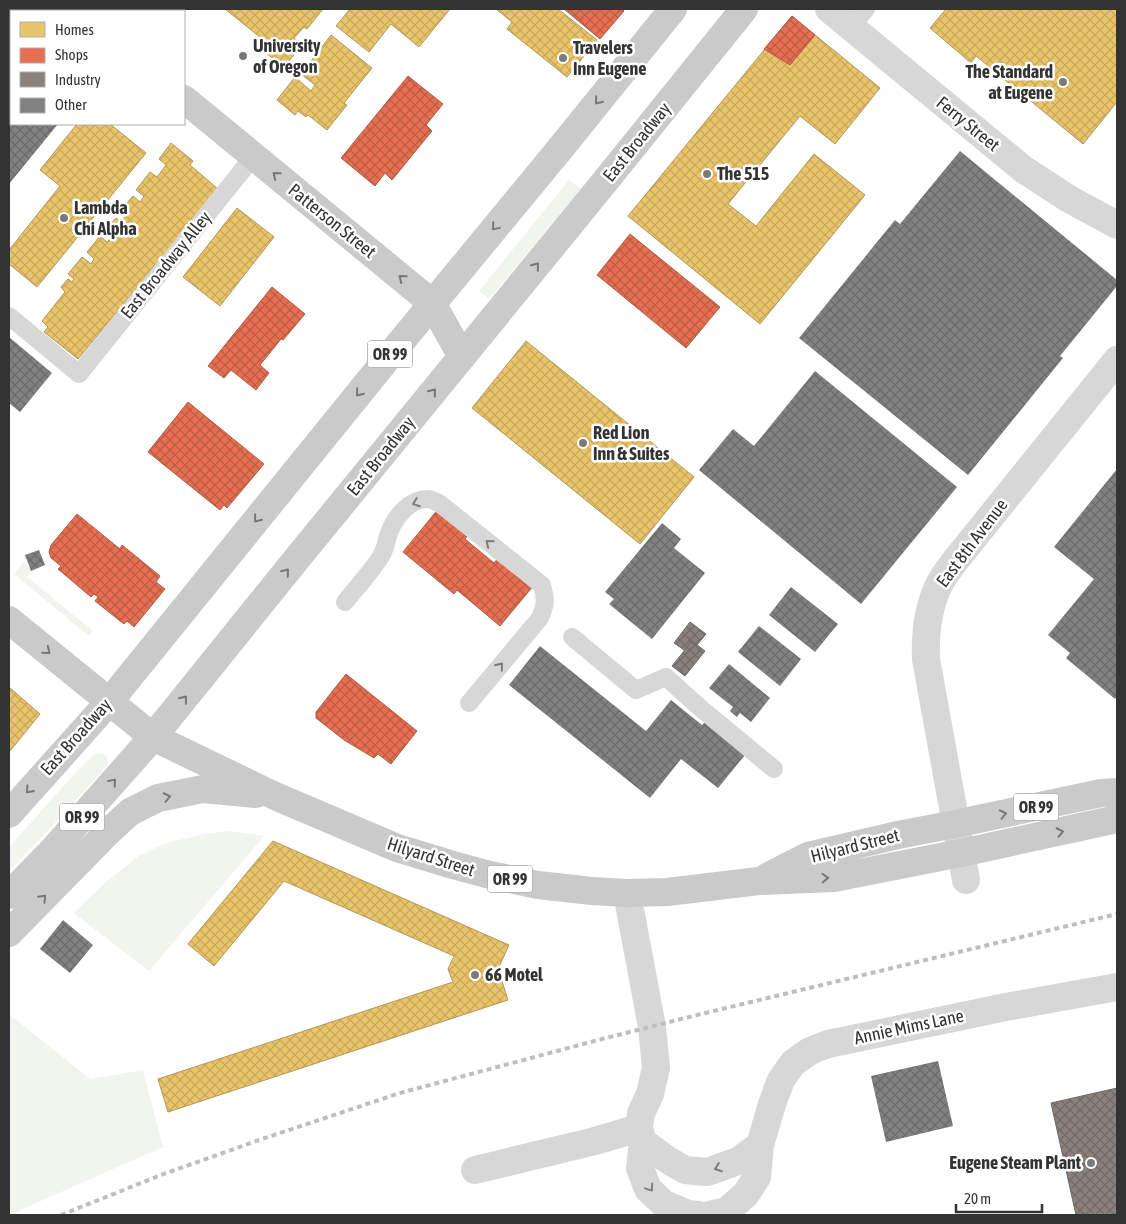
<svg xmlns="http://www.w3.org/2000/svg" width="1126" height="1224" viewBox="0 0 1126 1224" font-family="'Asap Condensed',sans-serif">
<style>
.grass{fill:#f1f5ed}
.homes{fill:url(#homes-cross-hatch);stroke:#b2985a}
.shops{fill:url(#shops-cross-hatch);stroke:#b15d48}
.industry{fill:url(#industry-cross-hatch);stroke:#706a66}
.building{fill:url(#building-cross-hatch)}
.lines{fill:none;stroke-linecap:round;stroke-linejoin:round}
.service{stroke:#d7d7d7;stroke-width:18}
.minor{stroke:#d7d7d7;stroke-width:28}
.primary{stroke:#cacaca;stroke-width:28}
.rail{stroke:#bebebe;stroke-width:4;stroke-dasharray:5 4;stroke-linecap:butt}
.oneway{stroke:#777}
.oneway2{stroke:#7d7d7d}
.poi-dot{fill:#7a7a7a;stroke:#fff;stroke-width:2}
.labels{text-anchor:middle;stroke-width:5;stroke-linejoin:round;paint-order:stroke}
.shield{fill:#fff;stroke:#707070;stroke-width:1}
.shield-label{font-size:16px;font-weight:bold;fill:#333}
.poi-label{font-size:18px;font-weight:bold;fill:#333;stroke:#fff;text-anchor:start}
.street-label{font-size:18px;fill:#333;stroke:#fff}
</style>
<defs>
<pattern id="homes-cross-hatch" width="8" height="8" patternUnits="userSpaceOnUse" patternTransform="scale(1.25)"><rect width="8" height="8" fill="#e9c46a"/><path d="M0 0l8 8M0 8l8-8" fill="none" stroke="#c8a95c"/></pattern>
<pattern id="shops-cross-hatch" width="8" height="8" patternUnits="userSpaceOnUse" patternTransform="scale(1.25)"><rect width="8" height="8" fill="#e76f51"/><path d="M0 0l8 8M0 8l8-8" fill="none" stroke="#bc5c44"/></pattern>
<pattern id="industry-cross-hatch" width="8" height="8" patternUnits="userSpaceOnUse" patternTransform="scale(1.25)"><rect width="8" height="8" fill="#8a817c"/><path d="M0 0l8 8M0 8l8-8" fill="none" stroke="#716a66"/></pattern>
<pattern id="building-cross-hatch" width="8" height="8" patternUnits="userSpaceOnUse" patternTransform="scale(1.25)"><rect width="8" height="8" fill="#818181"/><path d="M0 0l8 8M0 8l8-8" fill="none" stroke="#6a6a6a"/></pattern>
</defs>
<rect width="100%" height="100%" fill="#fff"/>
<path class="grass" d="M9,9H16L19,11H11V68L9,71Z
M569,180L581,189L489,299L479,291Z
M24,562L30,568L31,571L27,577L93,631L89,636L14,574Z
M98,753C105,753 109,758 108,765L54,824L9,871V847L78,770L93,755Z
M230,831L264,836L149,971L74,913L106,882L140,855L167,843L204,834Z
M9,1014L90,1079L143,1070L163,1147L9,1215Z"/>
<path class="homes" d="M225,9H323L307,29L304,27L294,38L302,45L284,67L266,53L271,46Z
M350,9H450L419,47L391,24L369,52L336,26Z
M496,9H558L597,40L567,77L507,29L512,22Z
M946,9H1117V102L1083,144L976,56L971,63L930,28Z
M792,16L880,88L835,144L800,116L728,204L756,226L814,154L865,195L760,324L628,216Z
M331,35L372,68L344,103L347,105L327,130L308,115L306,117L298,111L295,115L277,100L295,77L311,91L315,85L301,74Z
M77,124H110L146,153L37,287L9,264V250L60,186L40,170Z
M171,143L193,161L190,165L218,189L78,359L44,332L48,327L42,321L65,292L61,287L68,279L72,282L74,279L68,274L82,257L91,264L94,259L87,252L100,236L107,242L111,238L104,232L116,218L121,222L126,216L120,211L133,196L140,202L144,196L136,190L150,172L157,177L166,165L159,159Z
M237,208L274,237L220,306L183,277Z
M526,341L694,477L640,544L472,408Z
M9,687L40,714L10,751L9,750Z
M273,841L509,945L498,969L508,1000L168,1112L158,1079L453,982L448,969L454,956L284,881L214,966L188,944Z"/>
<path class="shops" d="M564,9H622L624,11L600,39Z
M792,16L815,35L790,65L764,49Z
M408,76L443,104L426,125L432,131L392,180L385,173L375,186L341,158Z
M630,234L720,307L686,348L597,275Z
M272,287L305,314L283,340L281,339L260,365L269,373L256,390L231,370L224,378L208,366Z
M188,402L264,464L227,508L224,505L220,510L148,452Z
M439,508L469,534L465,539L494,563L499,557L534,585L500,626L457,590L454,594L403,552Z
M77,514L120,549L122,545L160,576L156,582L165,589L134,627L127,621L124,624L95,601L98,597L94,594L91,597L58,569L61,566L51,558L49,552L51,545Z
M346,674L417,731L391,764L378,754L374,758L344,740L316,718V712Z"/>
<path class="industry" d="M690,622L706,634L697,645L692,641L684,650L674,643Z
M692,641L705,651L685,676L672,666Z
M1117,1088V1215H1076L1051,1103Z"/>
<path class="building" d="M11,68V124H58L9,184V71Z
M960,151L1117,280V286L1060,356L1063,358L968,475L799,338L895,220L900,224Z
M9,337L52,373L20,412L9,403Z
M815,371L957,487L861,604L699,470L733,429L754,446Z
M1117,469V696L1115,699L1066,658L1070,653L1048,635L1094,579L1054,547Z
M662,523L681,539L674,548L705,573L652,639L609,604L614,599L605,592Z
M39,550L45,565L31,571L25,555Z
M791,587L838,624L815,652L769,615Z
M759,626L801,659L780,686L738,652Z
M540,646L646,731L671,700L702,725L705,722L745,755L718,788L681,759L650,798L509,685Z
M729,664L770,698L751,722L740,713L737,717L730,711L733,707L709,688Z
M63,920L93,945L70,973L40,949Z
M938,1061L953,1126L886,1142L871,1076Z"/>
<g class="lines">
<path class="service" d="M851,27L866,9
M9,316L79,374L253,157
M345,602C356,588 373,570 381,556C386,548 386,541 389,533C395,517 409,499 428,499C431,499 436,502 439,503L542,585C546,600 546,604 540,618L469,703
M572,637L636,690L666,677L698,706L774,769"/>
<path class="minor" d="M829,9L1023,169L1069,199L1117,225
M966,880L926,659C925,635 927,612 937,589C942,577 951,566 959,556L1117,360
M627,893L652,1027L656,1068L650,1094L641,1113L639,1128L643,1142L640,1168L648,1189L664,1204L688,1214L698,1215
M643,1142L668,1160L685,1170L707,1172L738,1161L760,1145
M475,1170L595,1141L639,1128
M710,1215L727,1211L746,1194L757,1177L760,1145L772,1104L781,1080L793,1063L810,1051L828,1044L1006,1007L1117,987"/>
<path class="primary" d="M74,9L77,11
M184,99L432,303L462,357
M9,620L153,737L275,796L397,848L453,865L490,875L538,885L592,891L627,893L667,892L759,881L834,878L961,853L1117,819
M9,814L109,702L386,360L564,144L673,9
M767,877L808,856L898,835L955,824L1101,793L1117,792
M9,895L52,851L153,737L295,561L607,179L744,9
M9,933L107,833L130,812L158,798L203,789L256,794"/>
<path class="rail" d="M61,1215L161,1175L262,1139L400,1093L602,1039L701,1014L1117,914"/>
</g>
<defs><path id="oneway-chevron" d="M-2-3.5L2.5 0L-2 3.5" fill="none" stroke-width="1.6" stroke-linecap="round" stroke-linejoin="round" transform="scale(1.25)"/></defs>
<g class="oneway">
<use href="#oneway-chevron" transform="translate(598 101) rotate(129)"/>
<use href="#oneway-chevron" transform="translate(276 175) rotate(-141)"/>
<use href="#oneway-chevron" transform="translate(495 227) rotate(130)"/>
<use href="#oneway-chevron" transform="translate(536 266) rotate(-51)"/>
<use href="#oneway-chevron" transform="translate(402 278) rotate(-141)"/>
<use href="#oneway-chevron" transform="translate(433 392) rotate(-51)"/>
<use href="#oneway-chevron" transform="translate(359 393) rotate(129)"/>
<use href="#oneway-chevron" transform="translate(257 519) rotate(129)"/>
<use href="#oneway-chevron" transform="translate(286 572) rotate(-51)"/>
<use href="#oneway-chevron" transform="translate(47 651) rotate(39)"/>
<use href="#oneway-chevron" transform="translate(184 699) rotate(-51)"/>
<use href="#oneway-chevron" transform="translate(113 782) rotate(-49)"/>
<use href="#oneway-chevron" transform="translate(29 790) rotate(132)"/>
<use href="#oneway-chevron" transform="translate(167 797) rotate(-12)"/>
<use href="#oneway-chevron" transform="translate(1003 814) rotate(-12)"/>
<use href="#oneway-chevron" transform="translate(1060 832) rotate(-12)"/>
<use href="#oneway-chevron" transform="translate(825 878) rotate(-2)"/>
<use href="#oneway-chevron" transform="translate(43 898) rotate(-46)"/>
</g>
<g class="oneway2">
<use href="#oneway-chevron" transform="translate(416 503) rotate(159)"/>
<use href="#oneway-chevron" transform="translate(489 543) rotate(-141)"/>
<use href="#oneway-chevron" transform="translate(500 666) rotate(-51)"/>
<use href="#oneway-chevron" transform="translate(718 1168) rotate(160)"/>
<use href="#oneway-chevron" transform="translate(650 1188) rotate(56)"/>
</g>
<g class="poi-dot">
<circle cx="243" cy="56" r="5"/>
<circle cx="563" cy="58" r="5"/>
<circle cx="1063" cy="82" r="5"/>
<circle cx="707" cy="174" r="5"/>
<circle cx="64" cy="218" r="5"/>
<circle cx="583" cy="443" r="5"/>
<circle cx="475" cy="975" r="5"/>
<circle cx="1091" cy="1163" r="5"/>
</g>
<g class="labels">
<g class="shield">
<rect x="367.5" y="340.5" width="45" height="27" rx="4"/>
<rect x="1013.5" y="793.5" width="45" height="27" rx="4"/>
<rect x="59.5" y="803.5" width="45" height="27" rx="4"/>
<rect x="487.5" y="865.5" width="45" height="27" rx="4"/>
</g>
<g class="shield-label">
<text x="390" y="360">OR 99</text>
<text x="1036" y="813">OR 99</text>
<text x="82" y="823">OR 99</text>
<text x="510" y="885">OR 99</text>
</g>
<g class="poi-label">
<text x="253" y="52">University<tspan x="253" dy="21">of Oregon</tspan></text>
<text x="573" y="54">Travelers<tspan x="573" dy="21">Inn Eugene</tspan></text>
<text x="1053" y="78" text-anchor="end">The Standard<tspan x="1053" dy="21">at Eugene</tspan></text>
<text x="717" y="180">The 515</text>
<text x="74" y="214">Lambda<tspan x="74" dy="21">Chi Alpha</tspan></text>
<text x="593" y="439">Red Lion<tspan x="593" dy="21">Inn &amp; Suites</tspan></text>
<text x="485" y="981">66 Motel</text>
<text x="1081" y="1169" text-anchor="end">Eugene Steam Plant</text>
</g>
<g class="street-label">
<text transform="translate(968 124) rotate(39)" y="6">Ferry Street</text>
<text transform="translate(637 142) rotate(-51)" y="6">East Broadway</text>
<text transform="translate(332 221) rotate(39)" y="6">Patterson Street</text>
<text transform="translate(166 265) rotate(-51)" y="6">East Broadway Alley</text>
<text transform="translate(381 456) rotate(-51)" y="6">East Broadway</text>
<text transform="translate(972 543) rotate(-53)" y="6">East 8th Avenue</text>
<text transform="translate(76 737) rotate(-48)" y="6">East Broadway</text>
<text transform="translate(855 846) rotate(-14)" y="6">Hilyard Street</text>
<text transform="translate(431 857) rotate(18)" y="6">Hilyard Street</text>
<text transform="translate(909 1027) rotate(-12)" y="6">Annie Mims Lane</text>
</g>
</g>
<rect width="1126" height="1224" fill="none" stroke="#333333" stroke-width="20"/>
<rect x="10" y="10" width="175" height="115" fill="#ffffff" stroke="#adadad"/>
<rect x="20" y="22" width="25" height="15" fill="#e9c46a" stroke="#adadad"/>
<text x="55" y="35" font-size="15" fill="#333333">Homes</text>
<rect x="20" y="48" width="25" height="15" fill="#e76f51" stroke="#adadad"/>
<text x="55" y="60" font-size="15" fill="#333333">Shops</text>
<rect x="20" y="72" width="25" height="15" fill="#8a817c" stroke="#adadad"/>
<text x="55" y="85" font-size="15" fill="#333333">Industry</text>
<rect x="20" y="98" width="25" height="15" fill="#818181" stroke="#adadad"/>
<text x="55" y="110" font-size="15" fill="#333333">Other</text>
<path d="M956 1204v8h86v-8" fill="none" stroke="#333333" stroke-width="2.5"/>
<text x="964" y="1204" font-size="15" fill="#333333" stroke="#ffffff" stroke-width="4" paint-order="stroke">20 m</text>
</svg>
